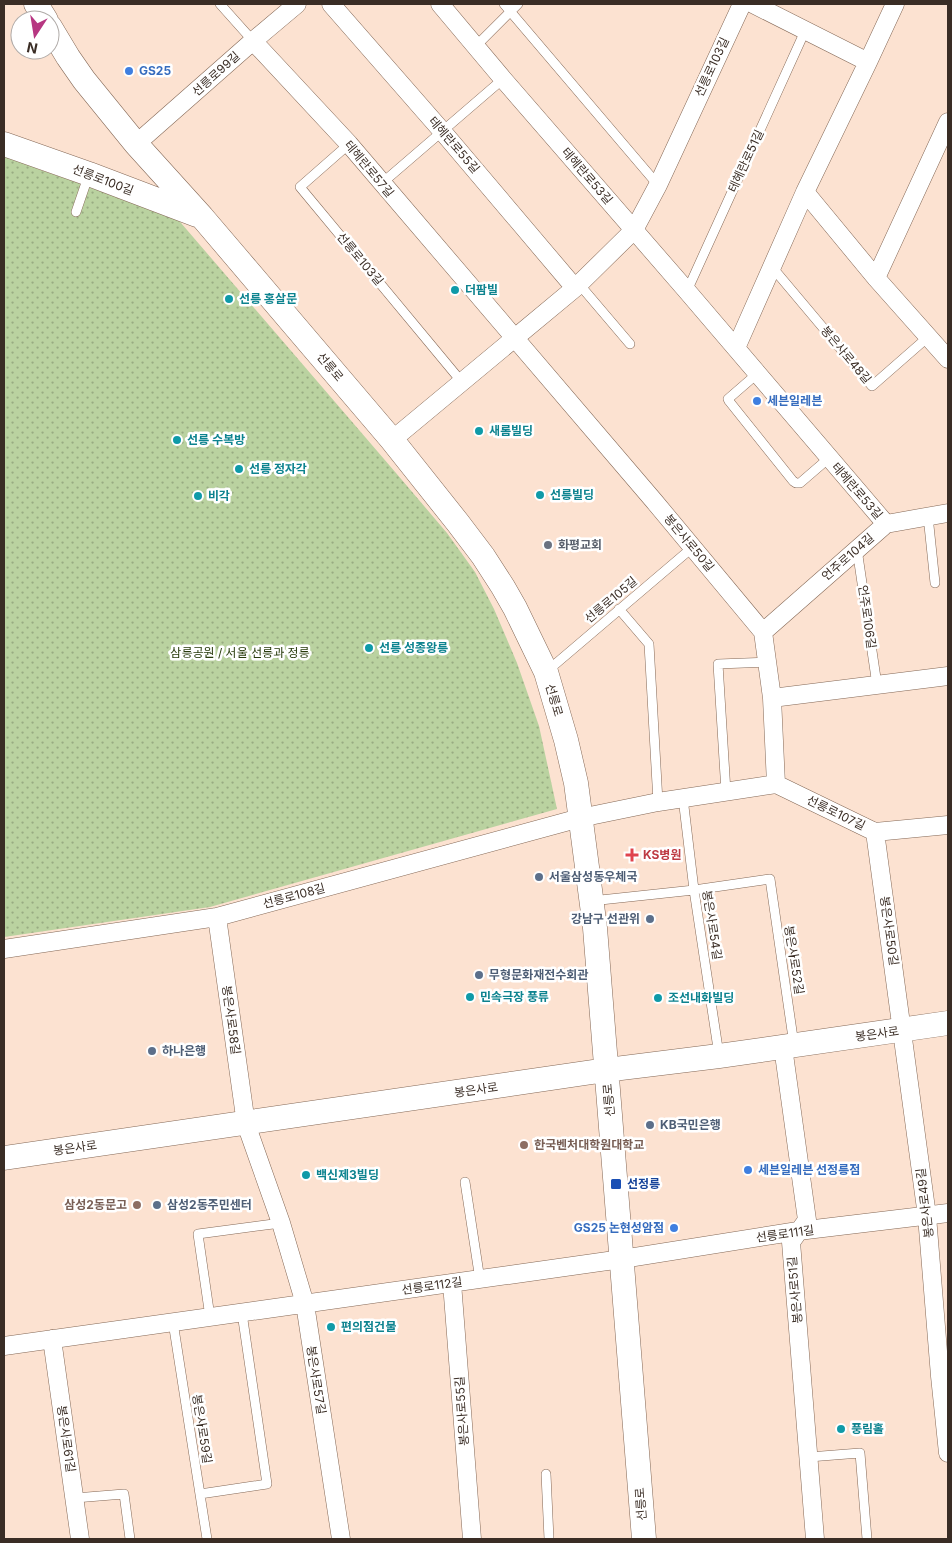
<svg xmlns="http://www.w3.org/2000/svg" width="952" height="1543" viewBox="0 0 952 1543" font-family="Inter,'Noto Sans KR',sans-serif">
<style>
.park{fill:url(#park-dots)}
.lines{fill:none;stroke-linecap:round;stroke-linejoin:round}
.lane-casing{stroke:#846856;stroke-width:10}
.street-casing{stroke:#846856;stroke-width:19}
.secondary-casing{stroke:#846856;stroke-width:25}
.lane{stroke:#fff;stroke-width:9}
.street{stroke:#fff;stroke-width:18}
.secondary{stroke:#fff;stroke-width:24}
.shop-dot{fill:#3f7fe0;stroke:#fff;stroke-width:2}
.culture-dot{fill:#0f9aa8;stroke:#fff;stroke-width:2}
.worship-dot{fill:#6b7280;stroke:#fff;stroke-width:2}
.health-dot{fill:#e0444e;stroke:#fff;stroke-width:2}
.service-dot{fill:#5c6f8a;stroke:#fff;stroke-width:2}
.education-dot{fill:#8d6e63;stroke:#fff;stroke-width:2}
.transit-dot{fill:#1a4fb4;stroke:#fff;stroke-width:2}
.labels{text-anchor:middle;stroke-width:5;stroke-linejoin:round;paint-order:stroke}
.street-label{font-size:12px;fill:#3a2d25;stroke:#fff}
.shop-label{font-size:12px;font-weight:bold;fill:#366cbe;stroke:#fff;text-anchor:start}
.culture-label{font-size:12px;font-weight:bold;fill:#0d838f;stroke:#fff;text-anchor:start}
.worship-label{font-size:12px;font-weight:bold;fill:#5b616d;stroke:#fff;text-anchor:start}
.park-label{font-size:12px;fill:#283b0c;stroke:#fff}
.health-label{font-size:12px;font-weight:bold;fill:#be3a42;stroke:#fff;text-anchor:start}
.service-label{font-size:12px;font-weight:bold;fill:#4e5e75;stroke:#fff;text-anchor:start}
.education-label{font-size:12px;font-weight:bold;fill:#785e54;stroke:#fff;text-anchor:start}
.transit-label{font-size:12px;font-weight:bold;fill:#164399;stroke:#fff;text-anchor:start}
</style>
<defs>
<pattern id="park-dots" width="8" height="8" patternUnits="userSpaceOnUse" patternTransform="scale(1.25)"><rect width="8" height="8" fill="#bad2a0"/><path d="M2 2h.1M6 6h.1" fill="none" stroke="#98ab82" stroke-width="1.8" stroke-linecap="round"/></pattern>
</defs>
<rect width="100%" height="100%" fill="#fce2d1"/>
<path class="park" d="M4,153L38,169L175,216L396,473L447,533L475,572L494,609L517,663L539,726L557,809L210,907L4,937Z"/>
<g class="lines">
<g class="lane-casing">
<path id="lane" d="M220,4L253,41
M504,4L658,185
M476,46L518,4
M349,144L300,187L461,381
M381,184L503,79
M76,212L89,174
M772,267L872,386L928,337
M579,284L630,344
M687,291L805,31
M758,373L728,399L729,401L793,481L796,483H800L829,458
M928,516L935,583
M857,549L877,685
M619,609L649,644L658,802
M546,672L693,547
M726,792L718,664L768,662
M683,798L694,890L719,1055
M591,901L694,890L770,879L794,1045
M465,1182L480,1280
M210,1317L198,1234L281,1223
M173,1322L207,1539
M809,1457L860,1453L867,1539
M546,1474L549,1539
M200,1494L267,1484L242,1313
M75,1498L124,1494L130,1539"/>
</g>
<g class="street-casing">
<path id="street" d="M331,4L442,131L575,288
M440,4L503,79L687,291L886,524
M753,4L868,62
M253,41L349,144L654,501L763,632L772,698L776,784
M136,144L253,41L297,4
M805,192L876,278L948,359
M876,278L948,122
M736,348L805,192L868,62L895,4
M392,440L575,288L634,230L658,185L742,4
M763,632L886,524L948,513
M772,698L948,676
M875,832L927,1216L940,1376L948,1453
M217,917L246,1124L281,1223L305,1304L341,1539
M4,949L217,917L580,818L658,802L776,784L875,832L948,825
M783,1047L807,1220L791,1242L815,1539
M452,1283L472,1539
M52,1339L80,1539
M4,1346L622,1259L798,1231L948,1213"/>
</g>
<g class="secondary-casing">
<path id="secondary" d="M36,4L46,20
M50,27L68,57L84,80L136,144L202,217L392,440L458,523L483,556L503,587L515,608L546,672L566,740L576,783L595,928L644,1539
M4,144L89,174L197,215
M4,1158L606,1070L719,1056L948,1023"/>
</g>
<use href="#lane" class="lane"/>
<use href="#street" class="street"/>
<use href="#secondary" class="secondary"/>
</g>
<g class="shop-dot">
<circle cx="129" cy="71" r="5"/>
<circle cx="757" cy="401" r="5"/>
<circle cx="748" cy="1170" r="5"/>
<circle cx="674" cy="1228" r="5"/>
</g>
<g class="culture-dot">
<circle cx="455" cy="290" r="5"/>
<circle cx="229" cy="299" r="5"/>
<circle cx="479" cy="431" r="5"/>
<circle cx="177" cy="440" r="5"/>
<circle cx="239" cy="469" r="5"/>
<circle cx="540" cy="495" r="5"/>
<circle cx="198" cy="496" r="5"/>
<circle cx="369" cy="648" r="5"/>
<circle cx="470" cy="997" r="5"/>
<circle cx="658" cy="998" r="5"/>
<circle cx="306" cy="1175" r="5"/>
<circle cx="331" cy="1327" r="5"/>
<circle cx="841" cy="1429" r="5"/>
</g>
<circle class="worship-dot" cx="548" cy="545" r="5"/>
<path class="health-dot" d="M629.5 847.5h5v5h5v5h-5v5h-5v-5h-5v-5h5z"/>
<g class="service-dot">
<circle cx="539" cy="877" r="5"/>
<circle cx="650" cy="919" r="5"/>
<circle cx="479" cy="975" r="5"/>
<circle cx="152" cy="1051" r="5"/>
<circle cx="650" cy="1125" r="5"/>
<circle cx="157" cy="1205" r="5"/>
</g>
<g class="education-dot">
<circle cx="524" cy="1145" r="5"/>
<circle cx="137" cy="1205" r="5"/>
</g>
<rect class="transit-dot" x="610" y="1178" width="12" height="12" rx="2.5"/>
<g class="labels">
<g class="street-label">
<text transform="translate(712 67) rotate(-65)" y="4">선릉로103길</text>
<text transform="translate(216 74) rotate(-42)" y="4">선릉로99길</text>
<text transform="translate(454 145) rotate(49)" y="4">테헤란로55길</text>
<text transform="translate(746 161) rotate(-65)" y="4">테헤란로51길</text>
<text transform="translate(369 169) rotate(50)" y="4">테헤란로57길</text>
<text transform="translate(587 176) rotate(49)" y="4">테헤란로53길</text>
<text transform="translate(103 180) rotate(21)" y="4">선릉로100길</text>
<text transform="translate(360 259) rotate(50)" y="4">선릉로103길</text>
<text transform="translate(846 355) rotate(50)" y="4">봉은사로48길</text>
<text transform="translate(330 367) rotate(50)" y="4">선릉로</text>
<text transform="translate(857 491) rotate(49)" y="4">테헤란로53길</text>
<text transform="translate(689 543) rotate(50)" y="4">봉은사로50길</text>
<text transform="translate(848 557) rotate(-41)" y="4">언주로104길</text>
<text transform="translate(611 600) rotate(-40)" y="4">선릉로105길</text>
<text transform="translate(867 617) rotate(82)" y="4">언주로106길</text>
<text transform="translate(554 700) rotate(74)" y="4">선릉로</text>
<text transform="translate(836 813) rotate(26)" y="4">선릉로107길</text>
<text transform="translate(294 896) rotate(-15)" y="4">선릉로108길</text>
<text transform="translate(712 925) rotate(81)" y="4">봉은사로54길</text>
<text transform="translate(889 931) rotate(82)" y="4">봉은사로50길</text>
<text transform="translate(794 960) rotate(81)" y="4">봉은사로52길</text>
<text transform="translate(231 1020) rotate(82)" y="4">봉은사로58길</text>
<text transform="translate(877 1034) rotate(-8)" y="4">봉은사로</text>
<text transform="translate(476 1090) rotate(-8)" y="4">봉은사로</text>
<text transform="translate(609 1100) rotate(-95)" y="4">선릉로</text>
<text transform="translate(75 1148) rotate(-8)" y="4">봉은사로</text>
<text transform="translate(925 1203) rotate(-97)" y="4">봉은사로49길</text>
<text transform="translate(785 1234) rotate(-8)" y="4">선릉로111길</text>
<text transform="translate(432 1286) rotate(-8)" y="4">선릉로112길</text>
<text transform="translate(795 1290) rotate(-95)" y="4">봉은사로51길</text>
<text transform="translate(316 1380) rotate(81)" y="4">봉은사로57길</text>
<text transform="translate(462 1411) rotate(-94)" y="4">봉은사로55길</text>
<text transform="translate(202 1429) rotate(81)" y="4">봉은사로59길</text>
<text transform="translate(66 1439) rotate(82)" y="4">봉은사로61길</text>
<text transform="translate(641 1504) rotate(-94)" y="4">선릉로</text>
</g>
<g class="shop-label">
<text x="139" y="75">GS25</text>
<text x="767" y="405">세븐일레븐</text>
<text x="758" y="1174">세븐일레븐 선정릉점</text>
<text x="664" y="1232" text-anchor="end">GS25 논현성암점</text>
</g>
<g class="culture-label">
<text x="465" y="294">더팜빌</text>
<text x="239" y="303">선릉 홍살문</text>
<text x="489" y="435">새롬빌딩</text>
<text x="187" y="444">선릉 수복방</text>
<text x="249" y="473">선릉 정자각</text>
<text x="550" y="499">선릉빌딩</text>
<text x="208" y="500">비각</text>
<text x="379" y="652">선릉 성종왕릉</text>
<text x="480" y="1001">민속극장 풍류</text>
<text x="668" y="1002">조선내화빌딩</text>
<text x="316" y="1179">백신제3빌딩</text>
<text x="341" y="1331">편의점건물</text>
<text x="851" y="1433">풍림홀</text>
</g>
<g class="worship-label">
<text x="558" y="549">화평교회</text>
</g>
<g class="park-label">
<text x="240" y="657">삼릉공원 / 서울 선릉과 정릉</text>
</g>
<g class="health-label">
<text x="643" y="859">KS병원</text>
</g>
<g class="service-label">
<text x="549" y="881">서울삼성동우체국</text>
<text x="640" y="923" text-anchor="end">강남구 선관위</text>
<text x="489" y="979">무형문화재전수회관</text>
<text x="162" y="1055">하나은행</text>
<text x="660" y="1129">KB국민은행</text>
<text x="167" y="1209">삼성2동주민센터</text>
</g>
<g class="education-label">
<text x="534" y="1149">한국벤처대학원대학교</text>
<text x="127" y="1209" text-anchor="end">삼성2동문고</text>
</g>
<g class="transit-label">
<text x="627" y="1188">선정릉</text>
</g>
</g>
<rect width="952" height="1543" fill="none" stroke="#3a2d25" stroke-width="10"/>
<g transform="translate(35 35) rotate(192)"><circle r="24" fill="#ffffff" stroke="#b0aba8"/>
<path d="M0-4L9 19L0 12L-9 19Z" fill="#b73782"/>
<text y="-8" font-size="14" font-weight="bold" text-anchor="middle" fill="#3a2d25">N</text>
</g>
</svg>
